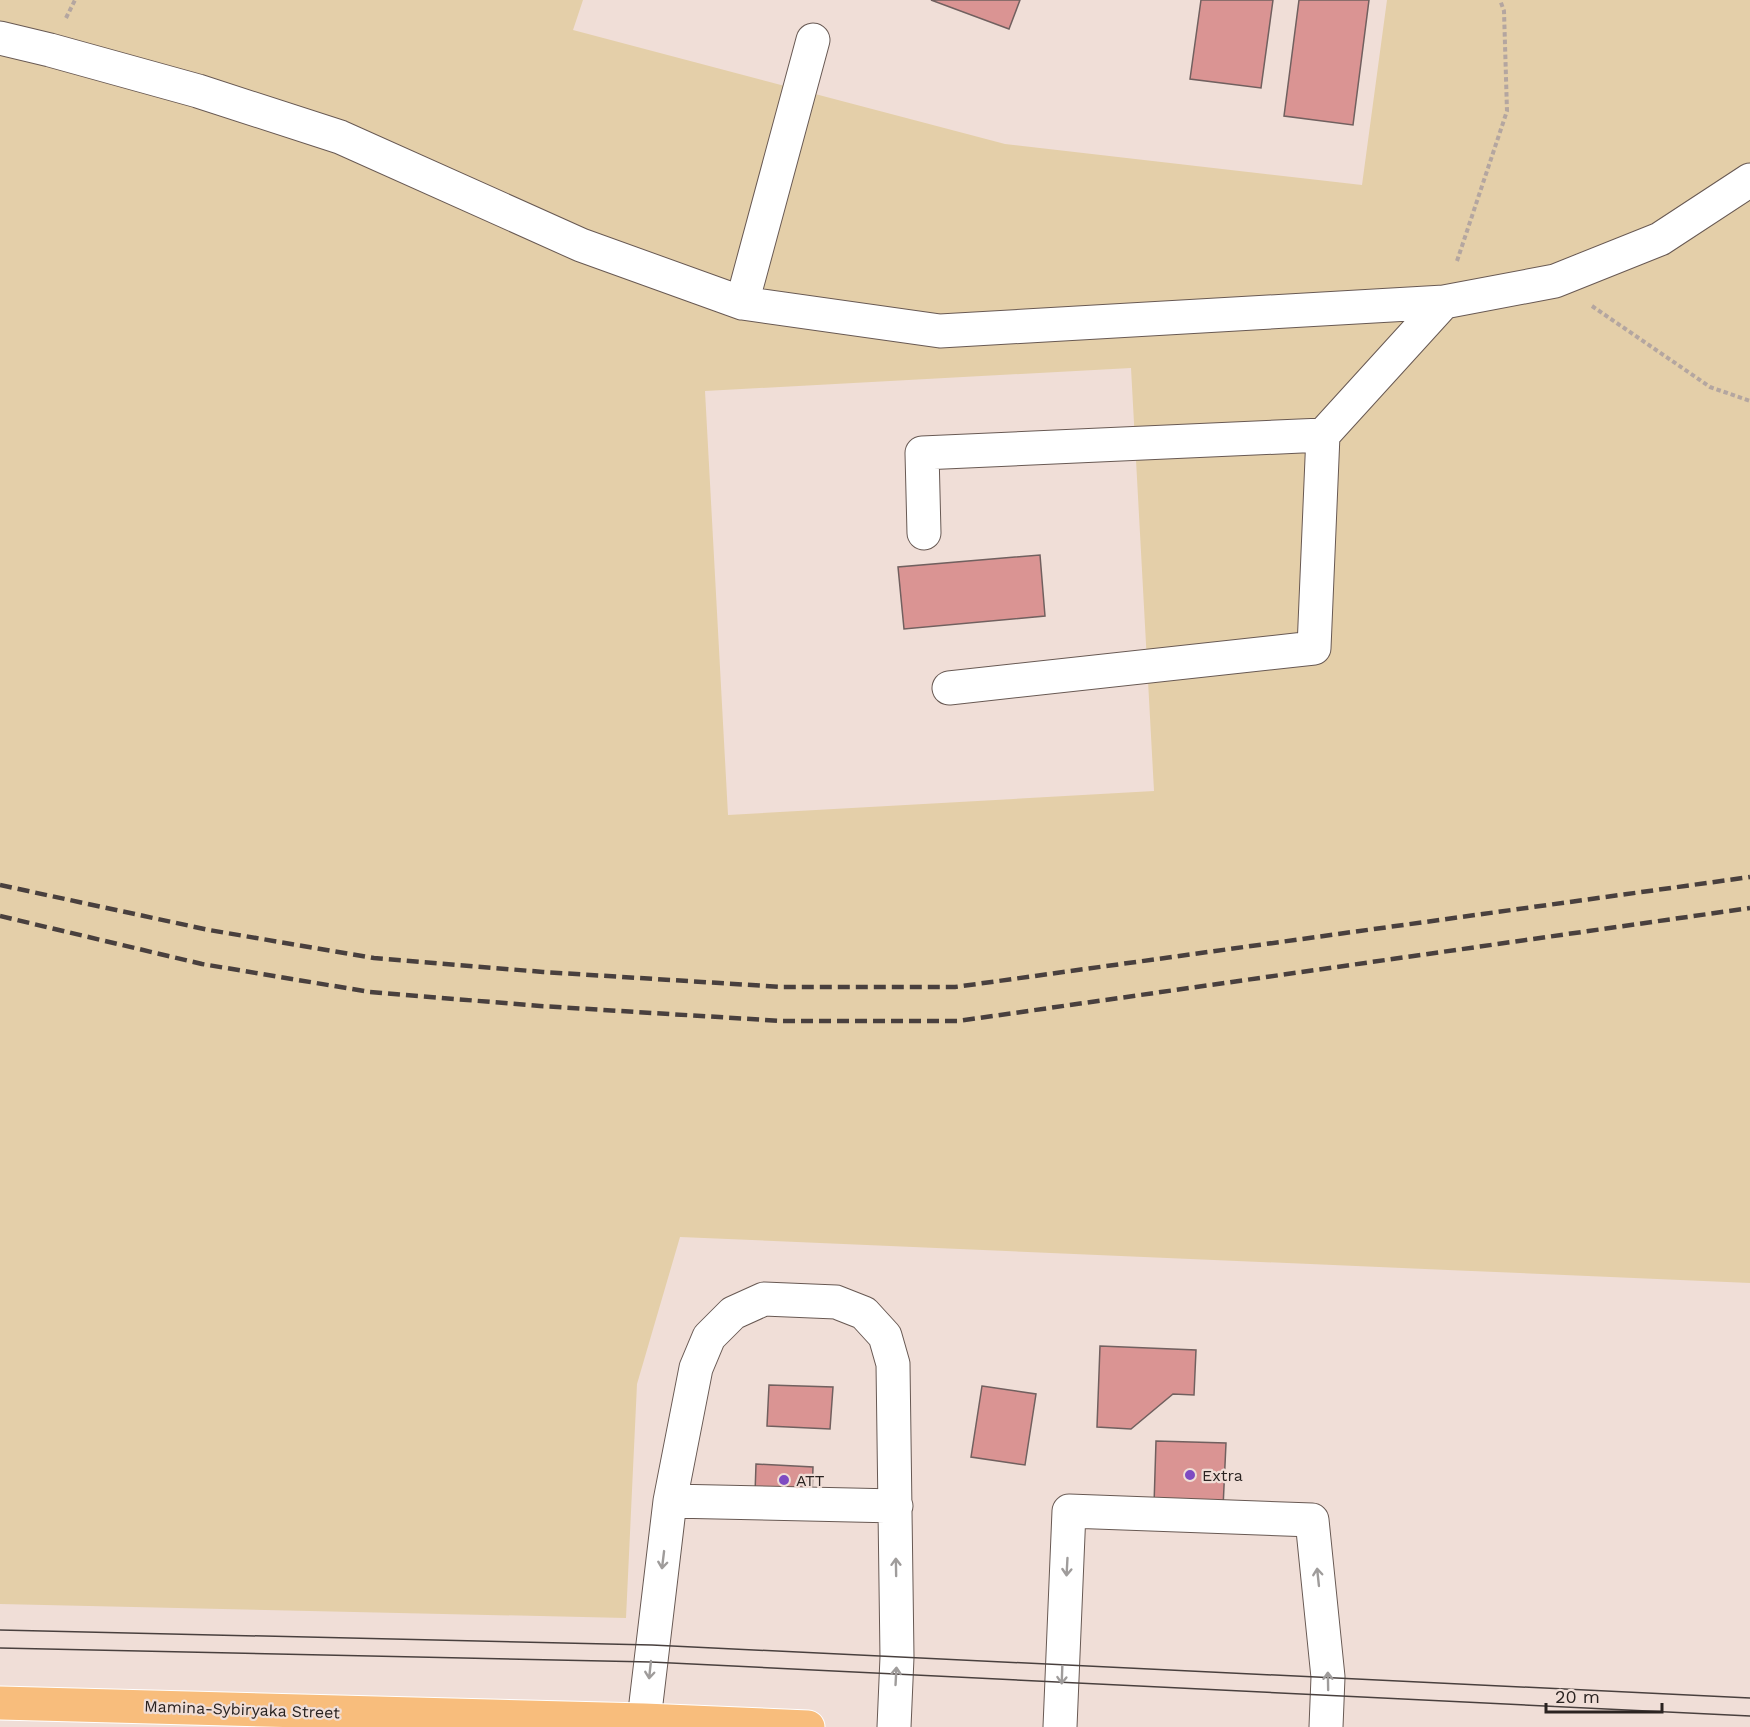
<svg xmlns="http://www.w3.org/2000/svg" width="1750" height="1727" viewBox="0 0 1750 1727" font-family="'Work Sans',sans-serif">
<style>
.green{fill:#e4cfa9;fill-rule:evenodd}
.building{fill:#da9493;stroke:#71605f;stroke-width:1.5}
.lines{fill:none;stroke-linecap:round;stroke-linejoin:round}
.minor-casing{stroke:#685953;stroke-width:35}
.major-casing{stroke:#fff;stroke-width:35}
.path{stroke:#b4a6a0;stroke-width:4;stroke-dasharray:4.5 3;stroke-linecap:butt}
.minor{stroke:#fff;stroke-width:33}
.major{stroke:#f8bd7c;stroke-width:33}
.tram{stroke:#49403e;stroke-width:1.5}
.rail{stroke:#49403e;stroke-width:4.5;stroke-dasharray:12 6;stroke-linecap:butt}
.oneway{stroke:#9f9c9b}
.poi-dot{fill:#7e4bc2;stroke:#f0ded7;stroke-width:2}
.labels{text-anchor:middle;stroke-width:4.5;stroke-linejoin:round;paint-order:stroke}
.poi-label{font-size:16px;fill:#2a2321;stroke:#f0ded7;text-anchor:start}
.street-label{font-size:16px;fill:#2a2321;stroke:#f0ded7}
</style>
<rect width="100%" height="100%" fill="#f0ded7"/>
<path class="green" d="M0,0H583L573,30L1005,144L1362,185L1387,0H1750V1283L680,1237L637,1384L626,1618L0,1604ZM1131,368L1154,791L728,815L705,391Z"/>
<path class="building" d="M931,0H1020L1009,29Z
M1201,0H1273L1261,88L1190,79Z
M1299,0H1369L1353,125L1284,116Z
M1040,555L1045,616L904,629L898,567Z
M1100,1346L1196,1350L1194,1395L1173,1394L1131,1429L1097,1427Z
M769,1385L833,1387L830,1429L767,1426Z
M982,1386L1036,1394L1025,1465L971,1457Z
M1156,1441L1226,1443L1223,1508L1154,1505Z
M756,1464L813,1467L812,1496L755,1494Z"/>
<g class="lines">
<g class="minor-casing">
<path id="minor" d="M0,38L50,50L198,91L340,137L581,245L742,303L940,331L1444,302L1555,281L1660,239L1750,180
M742,303L813,40
M924,533L922,453L1323,435
M949,688L1314,648L1323,435L1444,302
M670,1501L896,1506
M644,1720L670,1501L696,1368L709,1337L733,1313L764,1299L836,1302L864,1313L885,1336L893,1364L897,1657L894,1727
M1060,1727L1069,1511L1312,1520L1328,1677L1326,1727"/>
</g>
<g class="major-casing">
<path id="major" d="M0,1703L644,1720L808,1727"/>
</g>
<path class="path" d="M66,18L75,0
M1457,261L1507,111L1504,11L1500,0
M1592,306L1710,387L1750,401"/>
<use href="#minor" class="minor"/>
<use href="#major" class="major"/>
<path class="tram" d="M0,1630L652,1645L1750,1698
M0,1648L651,1662L1750,1716"/>
<path class="rail" d="M0,885L209,930L374,958L543,972L783,987H955L1750,877
M0,916L202,964L370,992L540,1006L782,1021H958L1750,908"/>
</g>
<defs><path id="oneway-shaft" d="M-6 0H5M1.5-3L5.5 0L1.5 3" fill="none" stroke-width="1.6" stroke-linecap="round" stroke-linejoin="round" transform="scale(1.5)"/></defs>
<g class="oneway">
<use href="#oneway-shaft" transform="translate(663 1560) rotate(97)"/>
<use href="#oneway-shaft" transform="translate(896 1567) rotate(-91)"/>
<use href="#oneway-shaft" transform="translate(1067 1567) rotate(93)"/>
<use href="#oneway-shaft" transform="translate(1318 1577) rotate(-96)"/>
<use href="#oneway-shaft" transform="translate(650 1670) rotate(96)"/>
<use href="#oneway-shaft" transform="translate(1062 1675) rotate(92)"/>
<use href="#oneway-shaft" transform="translate(896 1676) rotate(-87)"/>
<use href="#oneway-shaft" transform="translate(1328 1681) rotate(-91)"/>
</g>
<g class="poi-dot">
<circle cx="1190" cy="1475" r="6"/>
<circle cx="784" cy="1480" r="6"/>
</g>
<g class="labels">
<g class="poi-label">
<text x="1202" y="1481">Extra</text>
<text x="796" y="1486">ATT</text>
</g>
<g class="street-label">
<text transform="translate(242 1709) rotate(2)" y="6">Mamina-Sybiryaka Street</text>
</g>
</g>
<path d="M1546 1703v9h116v-9" fill="none" stroke="#2a2321" stroke-width="3"/>
<text x="1555" y="1703" font-size="18" fill="#2a2321" stroke="#f0ded7" stroke-width="4.5" paint-order="stroke">20 m</text>
</svg>
